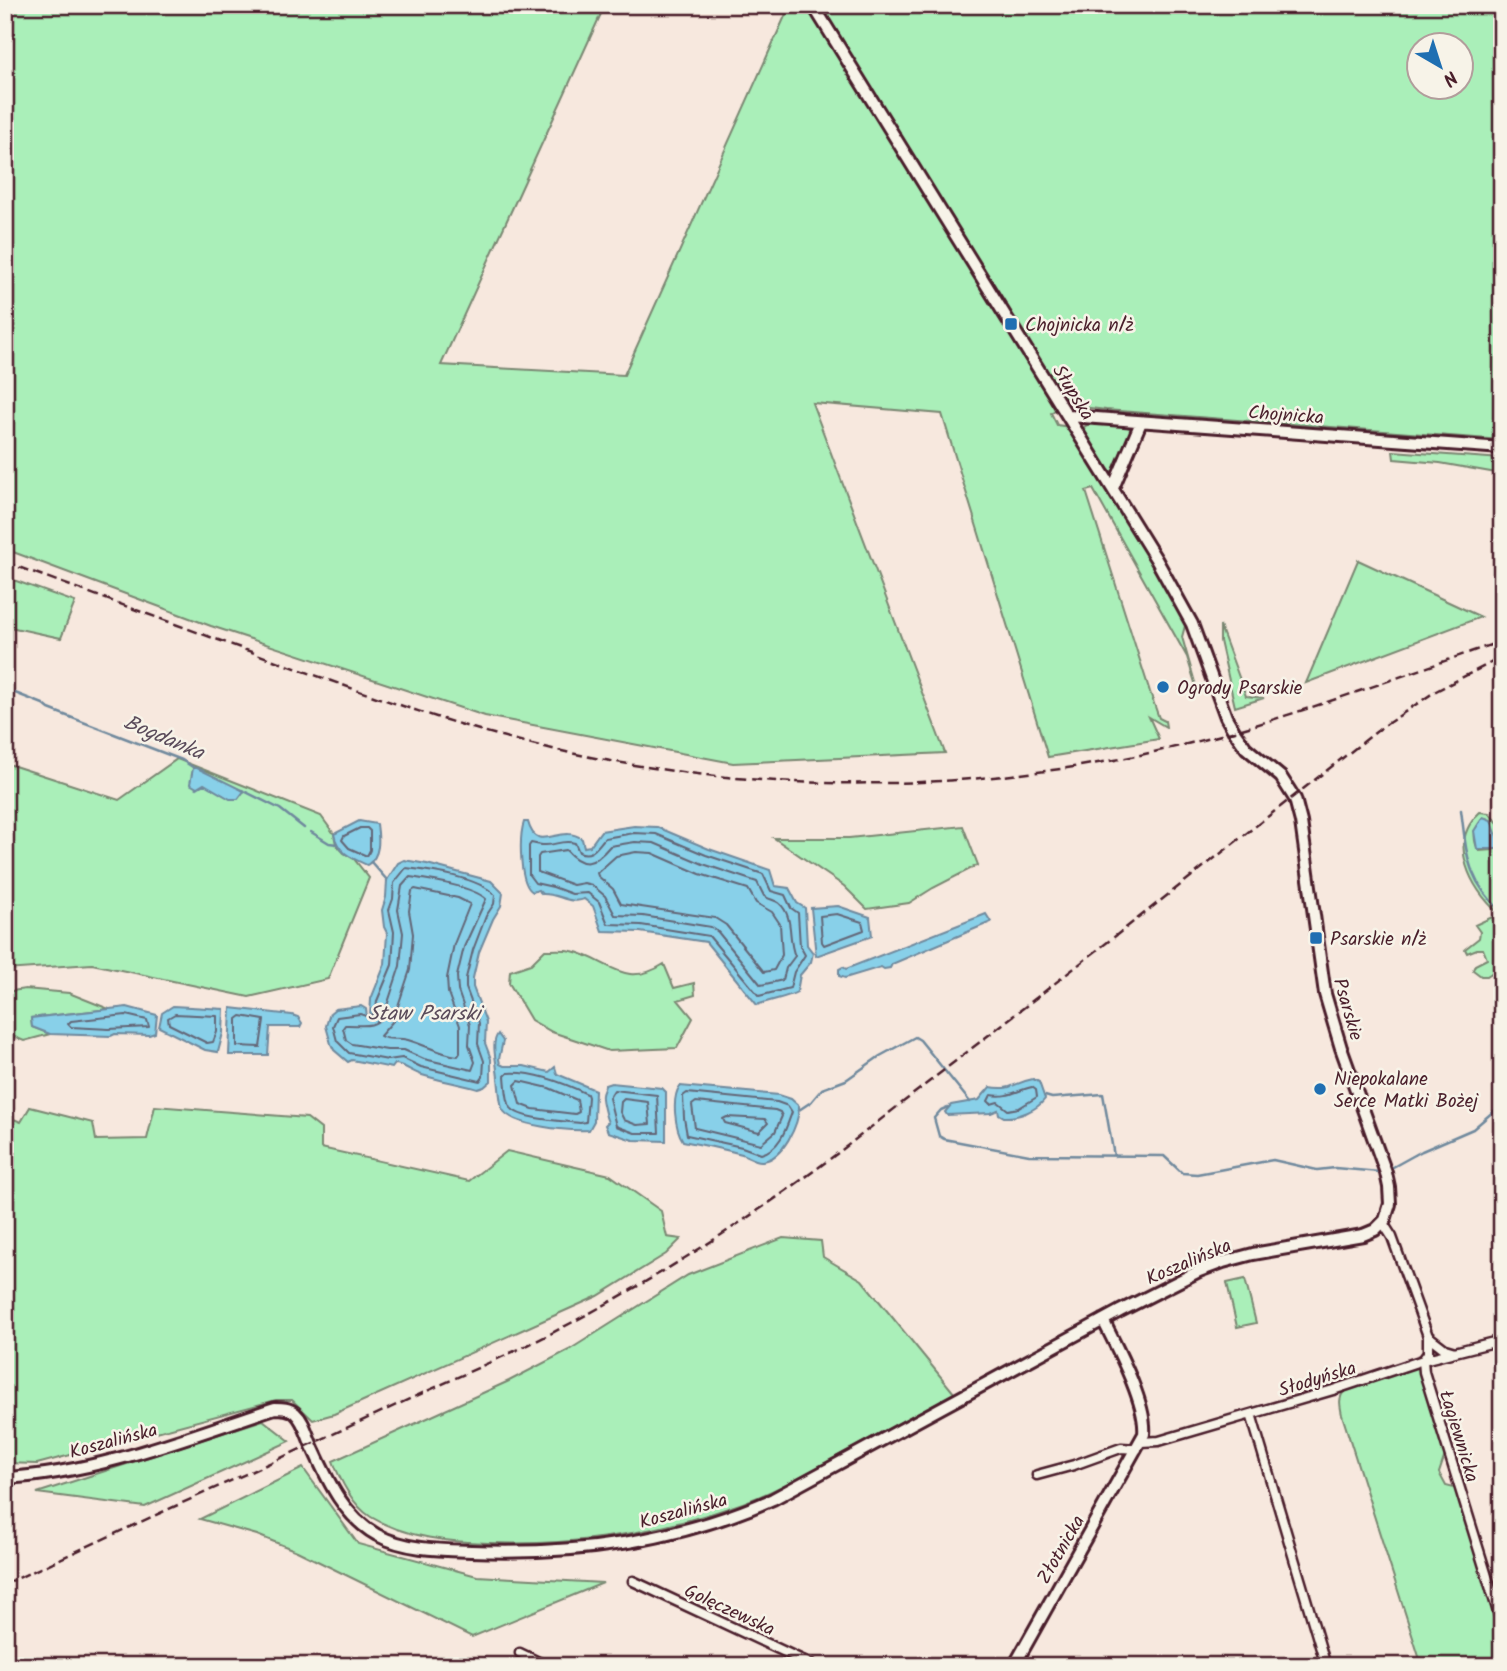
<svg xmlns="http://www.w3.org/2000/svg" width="1507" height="1671" viewBox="0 0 1507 1671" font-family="Kalam,sans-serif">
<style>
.green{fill:#aaefb9;stroke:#7a8772;stroke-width:2;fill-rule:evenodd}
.water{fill:#88d0e9;stroke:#6f899d;stroke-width:2}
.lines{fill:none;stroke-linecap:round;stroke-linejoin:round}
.shore{stroke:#636677;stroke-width:2}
.stream{stroke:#6f899d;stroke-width:2.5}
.minor-casing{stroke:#4a1f2b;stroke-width:13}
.tertiary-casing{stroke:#4a1f2b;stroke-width:16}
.minor{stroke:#f7f3e8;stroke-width:8}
.tertiary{stroke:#f7f3e8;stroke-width:10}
.rail{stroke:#4a1f2b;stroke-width:2.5;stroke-dasharray:10 5;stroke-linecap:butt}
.poi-dot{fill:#1f6fb2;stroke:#f7f3e8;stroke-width:2.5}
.labels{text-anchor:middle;stroke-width:5;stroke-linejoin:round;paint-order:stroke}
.poi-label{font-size:19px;fill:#4a1f2b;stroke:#f7f3e8;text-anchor:start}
.street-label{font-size:19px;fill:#4a1f2b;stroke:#f7f3e8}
.water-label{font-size:21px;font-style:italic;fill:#5a4b5a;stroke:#f7f3e8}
</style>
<rect width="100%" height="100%" fill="#f7e8de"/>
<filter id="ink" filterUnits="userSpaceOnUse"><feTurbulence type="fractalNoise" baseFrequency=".0143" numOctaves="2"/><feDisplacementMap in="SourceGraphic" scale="14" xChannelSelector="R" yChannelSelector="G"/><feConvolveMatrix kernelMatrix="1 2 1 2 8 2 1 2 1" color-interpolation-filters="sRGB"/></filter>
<g filter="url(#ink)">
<path class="green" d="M5,5H605L441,365L624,375L790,5H1502V440L1106,410L1082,407L1069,399L1051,413L1057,425L1070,427L1154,561L1186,622L1182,637L1196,686L1187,657L1093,489L1086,491L1150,692L1159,718L1165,721L1166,727L1149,717L1159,739L1048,757L942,414L812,403L945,753L733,763L485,716L211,626L5,549ZM1420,46H1462V88H1420Z
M1091,423L1121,425L1133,429L1114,472L1108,470L1084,434V427Z
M1393,451L1502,459V474L1440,463L1394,459Z
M1358,560L1481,617L1306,683Z
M5,577L75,602L61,638L5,626Z
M1220,626L1246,696L1264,698L1235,707L1220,641Z
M177,759L321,816L334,834L336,844L344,853L354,859L369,878L328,979L249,997L92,964L5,970V763L119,800Z
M1480,812L1489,813L1502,827V966L1487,976H1481L1473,970L1475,965L1487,959L1483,949H1477L1467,953L1465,949L1479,938L1480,932L1475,925L1499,914C1471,888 1446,844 1480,812ZM1485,818L1488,819L1500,844L1493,850L1479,851C1472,839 1473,826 1485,818Z
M963,826L978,865L933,888L909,903L867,909L844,886L774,838H849Z
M545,950C554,950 564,949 572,951C608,959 624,990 664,964L674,988L694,983L695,995L678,1000L693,1018L677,1048L609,1051L552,1032L531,1020L509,983L510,971L531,964Z
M25,989L69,993L109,1009L31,1018L32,1027L50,1034L24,1041L5,1033V992Z
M5,1103L11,1118L21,1122L30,1107L93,1123L96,1140L147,1139L155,1106L307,1118L321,1129V1148L469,1181L507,1151L610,1175L661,1211L667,1237L681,1239L666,1254L598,1296L334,1414L313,1420L292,1400H276L37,1464L5,1463Z
M783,1238L821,1241L823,1257L862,1280L954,1393C915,1414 877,1435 838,1456C807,1473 776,1491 743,1503C661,1533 576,1546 489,1543C449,1542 407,1538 371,1517C353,1506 340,1480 333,1461L509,1381L569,1350L688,1275Z
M1245,1279L1256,1323L1237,1327L1227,1283Z
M1419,1364L1446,1452L1439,1473L1446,1486L1458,1489L1502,1631V1666H1422L1342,1415C1340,1405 1338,1398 1345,1390Z
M263,1420L290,1441L145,1507L37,1493Z
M303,1468L358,1544L477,1576L603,1583L472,1637L297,1551L257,1535L200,1519Z"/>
<path class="water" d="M193,768H197L244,791L238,799H230L204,784L197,788L190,784Z
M1483,817L1491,820L1500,844L1497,849H1477L1474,831Z
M359,821L377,824C379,838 381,857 367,865C351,858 337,852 334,834Z
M524,822H528C537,856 561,822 582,839L584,847L590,846L601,831L634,826L657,827L709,849L770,870L775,886L789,888L797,903L805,908L807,945L813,953L811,962L800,975L797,992C789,997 769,1000 757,1005L706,942L640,932L602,931L593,906L584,899C569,905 558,893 542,894L538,890L533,892C519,885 519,837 524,822Z
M404,860L427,864L491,881L503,893L501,906L493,919L479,952L473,978V987L486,1022L485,1043L491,1059V1081L484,1087L478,1089C459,1083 440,1081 422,1075C412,1072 405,1065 395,1064L392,1068L352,1060L348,1062L334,1050L331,1044L326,1026L330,1013L335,1009L361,1006L366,1009L367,1017L370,1016L371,999L385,964L387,933L384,927L382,910L386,897L387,880L398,863Z
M838,906L870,917L872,936L816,956L811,908Z
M986,914L991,922L892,964L890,968L884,969L881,967L845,978L839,976V969L843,967L846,969Z
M173,1006L224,1009L223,1033L218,1052L205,1050L159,1027L162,1013Z
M127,1007L157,1015L155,1033L149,1035L115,1034L111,1036L50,1034L32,1027L31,1018Z
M231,1008L292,1015L298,1017L302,1023L300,1027H270L268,1055H229Z
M498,1034L503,1041L499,1059L500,1064L504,1066H524L549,1072L555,1067L557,1074L595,1090L594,1121L589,1130C572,1131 509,1127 502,1108C499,1097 499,1082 497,1070C496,1058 491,1043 498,1034Z
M1033,1079L1039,1082L1045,1099C1037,1110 1018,1118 1004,1117L999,1114L998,1110L991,1113L947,1115L945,1112L951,1105L979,1100L990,1087C1013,1091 1012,1083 1033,1079Z
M611,1083L662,1088L666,1092V1141L633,1140L608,1132L605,1125L608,1122C606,1119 601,1098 602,1095C602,1092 605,1088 605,1085Z
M680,1086L779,1095L791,1099L799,1106C800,1124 782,1160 762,1161C756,1162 748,1156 742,1154C723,1149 703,1145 683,1141C675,1129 671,1098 680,1086Z"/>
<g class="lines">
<path class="shore" d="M360,828H367L370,831V850L367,856L349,848L342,840L344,836Z
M634,833L656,834L706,855L763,874L771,891L785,895L791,908L798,913L800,946L805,955L794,972L790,988L759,996L709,936L641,925L608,924L599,902L588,893L572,894L553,887L535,883L529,875V846L531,843C536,844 540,845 544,845C556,846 561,839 575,843L579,852C592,858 597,846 605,838Z
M635,842L654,843L703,864L757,882L764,896C768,899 775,900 779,903C795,917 787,939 795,956L786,968L783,980L761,985L718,932L711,927L643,916L615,915L605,896L592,885L584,883L573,885L538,872V857L540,854L566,850C583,869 594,865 610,846Z
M636,852L652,853L700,874L748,889L756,903L772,912L780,924L782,955L774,970L764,972L726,925L715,918L621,904L613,889L598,876L597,873L616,856Z
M406,868C431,871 478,877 495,895L494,904L486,916L473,950L466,978V988L479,1023L478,1044L484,1061L483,1077L480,1081L421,1067L402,1058L388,1060L349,1053L337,1041L333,1026L337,1017L360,1014L369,1017L376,1011L377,1001L392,965L394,932L389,910L393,899L394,883Z
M410,877C429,880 472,886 486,899L464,947L457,976L458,991L470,1025L469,1045L475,1062L472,1070L424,1059L404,1050H387L352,1044L346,1040L343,1028L345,1025C360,1024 374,1030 384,1015L400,966L403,933L398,910L402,886Z
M415,889L458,898L470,904L454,944L447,978L448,993L460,1026V1053L458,1056C439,1054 426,1045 408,1040C398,1037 388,1041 380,1036L393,1021L410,970L413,934L409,911L412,891Z
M837,914L862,922L864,930L824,945L822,942L820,916Z
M175,1014L217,1016V1032L213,1042L207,1043L169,1024L168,1018Z
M126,1015L147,1020L149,1027L109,1029L71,1027L68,1024L71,1021Z
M241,1016L264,1020L260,1047L237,1046V1019Z
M508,1073C534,1071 564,1083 587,1094L588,1097L586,1122L580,1123C566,1121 520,1120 511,1108C506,1101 506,1085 505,1076Z
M519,1081L549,1088L577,1100L579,1112L575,1114L533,1109L520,1104L515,1085Z
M1032,1087L1036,1090L1037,1097L1019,1108L1008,1110L998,1102L991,1104L988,1101L991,1095C1009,1098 1015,1091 1032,1087Z
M614,1090L657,1095L659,1133H635L616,1126L609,1098Z
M687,1093L777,1102L788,1106L792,1112C786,1129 780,1149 761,1154L742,1147L687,1135L684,1118L683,1096Z
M624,1099L648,1102L650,1124L637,1125L624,1120L620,1112L621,1102Z
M696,1102L775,1110L780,1112L782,1116L775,1132L761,1144L695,1128L692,1105Z
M727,1117L765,1119L768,1123L759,1132L725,1123L723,1119Z"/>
<path class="stream" d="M5,689L43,704L49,709L182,760L194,768
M242,790L280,809L304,828
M1461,810C1467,855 1466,879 1502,912
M311,832L329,843L337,844
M371,862L387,880
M1045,1096L1052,1098L1103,1094L1114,1156
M948,1107L941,1110L934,1118L939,1136L944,1139L1029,1155L1164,1156L1182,1173L1197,1174L1273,1160L1317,1170L1335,1168L1379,1172
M799,1110L811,1102L822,1089L846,1080L880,1056L915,1037L920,1040L970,1102
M1393,1167L1422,1151L1473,1129L1502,1104"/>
<g class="minor-casing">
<path id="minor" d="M1383,1223L1392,1237L1428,1336V1353L1423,1360L1424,1372L1502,1625
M1428,1336L1445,1349L1455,1352
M1251,1414L1326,1666
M1141,1442L1159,1441L1333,1390L1423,1360L1502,1340
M1037,1475L1074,1465L1121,1448L1137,1449
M633,1581L815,1666
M520,1653L547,1666"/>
</g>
<g class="tertiary-casing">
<path id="tertiary" d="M1069,416L1502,448
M1113,488L1141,422
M5,1478C98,1473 187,1437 275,1408C282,1408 289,1408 295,1413C304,1421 307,1435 312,1446C327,1479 343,1516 377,1535C406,1550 440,1550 471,1551C577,1555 676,1542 773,1499L1120,1311L1199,1271L1223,1262L1253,1254L1363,1235L1375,1230L1385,1220L1390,1204L1389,1187L1386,1173L1341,1048L1325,994L1301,822L1295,799L1281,777L1246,748L1234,731L1226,717L1192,624L1156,559L813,5
M1014,1666L1144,1434C1147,1404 1117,1348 1103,1320"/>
</g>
<use href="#minor" class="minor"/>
<use href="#tertiary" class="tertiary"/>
<path class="rail" d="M5,562C95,595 186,628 276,661C356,690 437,720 520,741C715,791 918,796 1115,760C1248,735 1374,685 1502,641
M5,1584L530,1344C639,1290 741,1226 838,1153L1381,728L1436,691L1502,657"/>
</g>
</g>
<g class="poi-dot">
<rect x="1004" y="317" width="14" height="14" rx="3.5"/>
<circle cx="1163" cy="687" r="7"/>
<rect x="1309" y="931" width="14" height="14" rx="3.5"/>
<circle cx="1320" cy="1089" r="7"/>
</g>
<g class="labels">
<g class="poi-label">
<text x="1025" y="331">Chojnicka n/ż</text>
<text x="1177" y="694">Ogrody Psarskie</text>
<text x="1330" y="945">Psarskie n/ż</text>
<text x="1334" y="1085">Niepokalane<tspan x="1334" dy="22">Serce Matki Bożej</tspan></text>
</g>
<g class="street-label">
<text transform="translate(1074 392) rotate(58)" y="7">Słupska</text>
<text transform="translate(1286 414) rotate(4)" y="7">Chojnicka</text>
<text transform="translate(1349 1009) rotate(74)" y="7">Psarskie</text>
<text transform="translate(1188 1261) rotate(-23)" y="7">Koszalińska</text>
<text transform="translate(1317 1378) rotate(-17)" y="7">Słodyńska</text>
<text transform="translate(1460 1436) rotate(73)" y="7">Łagiewnicka</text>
<text transform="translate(113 1440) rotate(-15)" y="7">Koszalińska</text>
<text transform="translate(683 1510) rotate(-15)" y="7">Koszalińska</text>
<text transform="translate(1060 1549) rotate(-60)" y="7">Złotnicka</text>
<text transform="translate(730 1609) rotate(25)" y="7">Golęczewska</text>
</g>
<g class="water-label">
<text transform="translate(164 737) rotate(23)" y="7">Bogdanka</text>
<text x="424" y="1020">Staw Psarski</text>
</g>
</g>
<rect width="1507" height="1671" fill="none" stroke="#f7f3e8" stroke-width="28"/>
<rect x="14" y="14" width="1479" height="1643" fill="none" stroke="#4a1f2b" stroke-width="2.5" filter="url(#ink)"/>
<g transform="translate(1440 66) rotate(141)"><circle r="33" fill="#f7f3e8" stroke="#b29e9c" stroke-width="2"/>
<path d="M0-5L12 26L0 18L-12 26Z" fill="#1f6fb2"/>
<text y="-10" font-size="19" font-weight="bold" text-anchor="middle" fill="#4a1f2b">N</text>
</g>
</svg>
